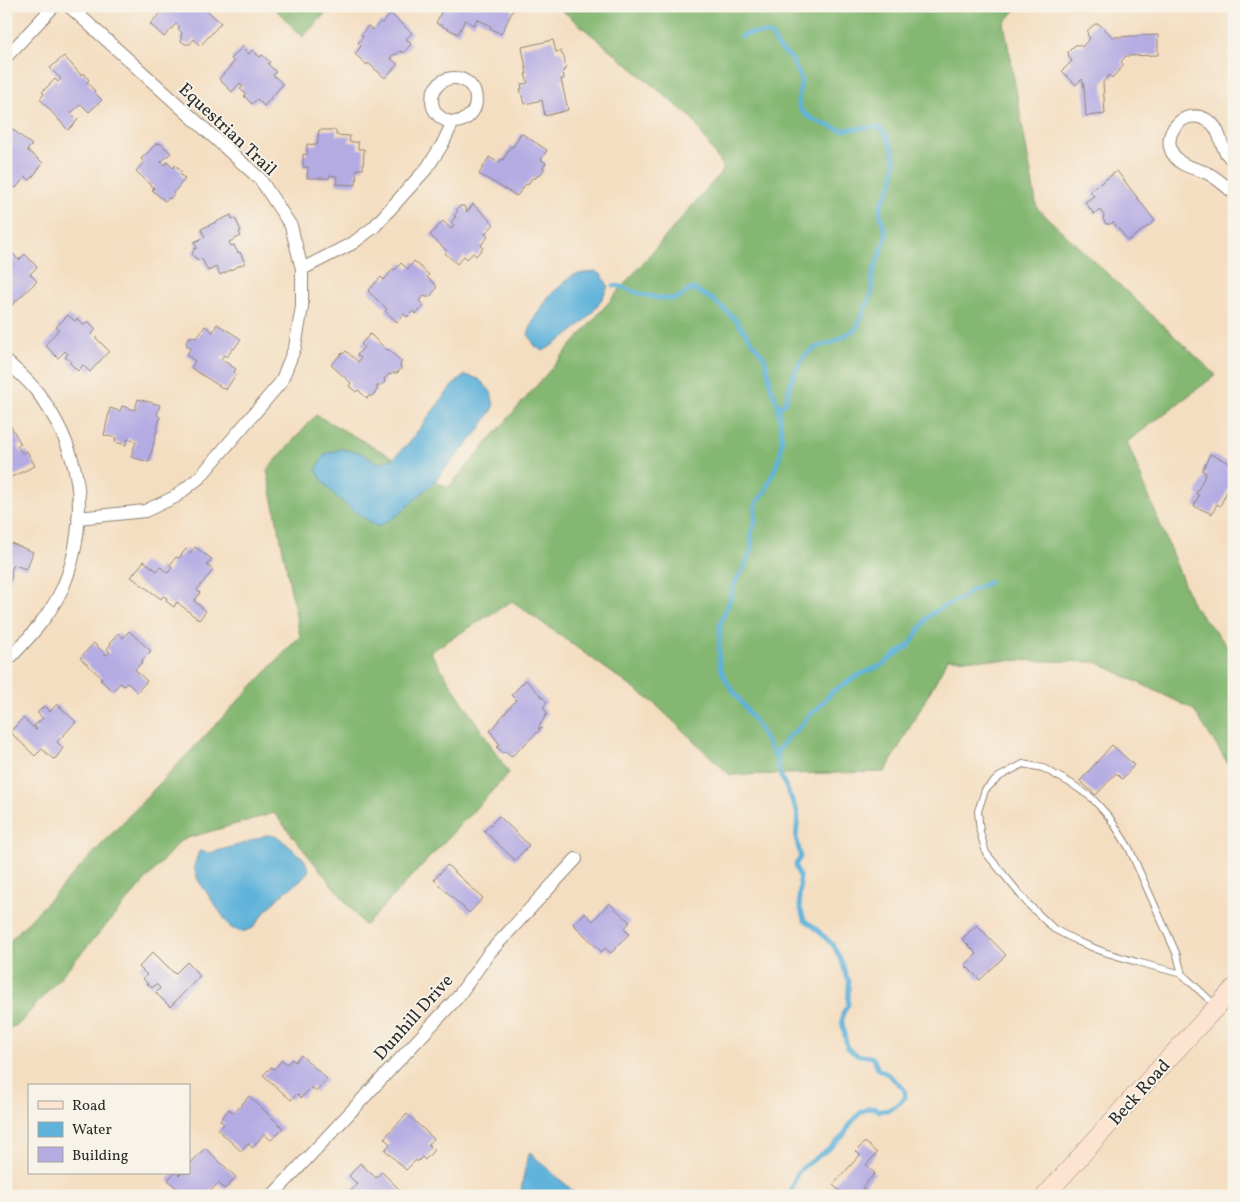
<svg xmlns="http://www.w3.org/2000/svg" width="1240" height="1202" viewBox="0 0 1240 1202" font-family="Vollkorn,serif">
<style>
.forest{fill:#84b772;stroke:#58714e}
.water{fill:#5fb2da;stroke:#456e82}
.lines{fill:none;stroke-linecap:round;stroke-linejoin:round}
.stream{stroke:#5fb2da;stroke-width:4.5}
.building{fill:#b4abe3}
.service-casing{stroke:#908476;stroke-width:8}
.minor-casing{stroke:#908476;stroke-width:14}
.secondary-casing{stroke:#908476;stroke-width:19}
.service{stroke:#fff;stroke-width:6}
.minor{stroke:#fff;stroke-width:12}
.secondary{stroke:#fde4d1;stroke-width:18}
.labels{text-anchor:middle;stroke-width:4;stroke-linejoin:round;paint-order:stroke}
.street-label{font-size:18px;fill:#2b2b2b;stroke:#f7f3e8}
</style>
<rect width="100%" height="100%" fill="#f7f3e8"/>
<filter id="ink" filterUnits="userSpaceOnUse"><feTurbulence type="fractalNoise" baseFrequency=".02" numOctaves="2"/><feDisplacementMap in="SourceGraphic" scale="10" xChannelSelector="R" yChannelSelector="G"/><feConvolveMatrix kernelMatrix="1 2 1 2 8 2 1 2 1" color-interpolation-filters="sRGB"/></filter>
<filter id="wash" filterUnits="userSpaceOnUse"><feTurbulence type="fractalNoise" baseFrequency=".0096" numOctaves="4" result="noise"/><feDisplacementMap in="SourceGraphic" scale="20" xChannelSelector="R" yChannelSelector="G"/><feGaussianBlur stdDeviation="1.12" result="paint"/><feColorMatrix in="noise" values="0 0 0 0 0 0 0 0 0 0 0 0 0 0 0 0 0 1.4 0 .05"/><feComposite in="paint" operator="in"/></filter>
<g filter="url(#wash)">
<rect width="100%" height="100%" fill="#f4dec1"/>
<path class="forest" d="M272,6H332L303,37Z
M557,6H1019L1004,23L1037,208L1216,375L1127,442L1193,606L1234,653V773L1193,709L1096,662L948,659L885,772L730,775L654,703L512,601L430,652L509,773L365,926L274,813L181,840L18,1025L6,1029V945L300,636L267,470L316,415L448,488L724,169L692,118Z"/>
<path class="water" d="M595,271L602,275L608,286C597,316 569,336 543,351L535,346L528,334L534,319L549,296L573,275Z
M465,375L479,379L491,392L494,407L477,433L431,485L398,515L378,527C353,511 330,496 316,470L325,454L341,449L359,452L378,463L393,459L411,440L451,387Z
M266,835L277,836L304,859L309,870L303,878L279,897L265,912L253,928L242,932L231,928L198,880L194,867L199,851L210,853L242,844Z
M530,1153L579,1196H520L527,1158Z"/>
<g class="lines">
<path class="stream" d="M740,37C749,31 758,33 769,34L774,39L778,47L791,58L800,76L801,83L798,99L799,105L801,110L806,115L816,121L841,130L876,127L880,128L886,134L893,150L895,161L893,181L887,194L882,201L880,209L881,217L885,229L886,237L872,277V293L856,329L830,344L822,345L815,348L805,355L800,362L791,381L786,401L779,409
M614,286H619L641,294L659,298L674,299L682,296L689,290L694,289L699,292L715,301L735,319L764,357L768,371L771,388L778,404L782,440L780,455L776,466L765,492L756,504L755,509V524L751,532L752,550L744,568L739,575L733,587L730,600L720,624L719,662L721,669L727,682L756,723L777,760
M790,1196L796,1176L801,1169L831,1147L843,1136L851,1123L861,1112L869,1108H875L879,1111L888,1110L895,1106L902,1101L905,1097V1093L904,1089L889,1075L878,1069L874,1059L871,1057L858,1055L852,1052L847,1047L842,1021L843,1013L848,1005L849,980L846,976L842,962L833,945L814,927L804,920L800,907L799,897L800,885L799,875L796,868V863L800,858V854L796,837L798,817L797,811L780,774L778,765L777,755L779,749L789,736L801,726L808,716L816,710L832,692L859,675L884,664L893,656L909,646L927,618L935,611L960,599L972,590L990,582"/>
</g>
<g id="blocks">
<path class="building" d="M167,6H202L221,23L200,46L194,39L190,44H185L181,41V36L182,33L178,29L180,27L176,24L164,37L150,24Z
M444,6H507L513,10L501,34L490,28L491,26L477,19L474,25L465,20L458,34L436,23Z
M391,14L412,33L406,39L411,44L403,53L400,51L396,55L394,54L390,58L398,64L385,78L368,63L367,65L355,54L361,46L358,43L363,37L361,35L368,26L373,30L380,22L382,23Z
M1095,24H1099L1113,37L1158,35V55L1126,56L1121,62L1124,65L1112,78L1109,75L1103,82L1105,114L1086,116L1084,87L1082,79L1076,85L1062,71L1072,61L1069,57L1068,52L1075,45H1080L1082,47L1090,38L1088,36L1087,31Z
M553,40L556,52L561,51L562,55L564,56L566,70H563L564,79H561L568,110L545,116L542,100L525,104L524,100H523L520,89H522L521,84L528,83L525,74H527L522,47Z
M242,47L249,54L252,50L260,57L262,55L270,62L268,64L276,72L273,75L283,84L264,106L257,99L252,104L244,96L246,94L240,89L243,87L240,83L232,92L219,79L234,62L231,59Z
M64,56L81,75L84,73L89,80L87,82L95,91L94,92L102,100L89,112L81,104L71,113L78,120L68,130L40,99L44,94L42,92L55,79L58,82L61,79L50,68Z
M6,124L32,145L27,150L43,163L30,180L25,177L16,188L6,181Z
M319,130H336V135L350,136L349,142H358V149H364L363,169H357L356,185L336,184L337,176L330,175V178H307L308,167H303V154L307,155V144L317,145Z
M521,133L547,150L541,160L546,163L543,167L544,169L540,175L537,176L535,179L532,178L528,185L526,184L517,196L479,174L489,157L499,163L501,159L503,160L511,146L513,147Z
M157,143L159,144L160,143L171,153L161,162L164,165L167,162L173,168L175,165L182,172L180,174L185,179L173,193L174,194L170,199L169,198L165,201L152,190L154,188L136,171L144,162L141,159Z
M1117,171L1155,221L1128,241L1113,222L1111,224H1106L1103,219L1104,215L1100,210L1094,214L1085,202L1094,196L1090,191Z
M473,204L494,224L485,234L488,237L481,245L483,248L476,256L473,253L467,259L464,256L457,264L445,253L447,251L430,235L443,221L451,229L454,225L451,222L456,217L454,216L457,212V209L460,206H464L466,209L467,212Z
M231,215L232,219L235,218L241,231L239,232L241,236L229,242L231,246L234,245L238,253L240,252L245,263L220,275L216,267L208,271L202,259L199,260L195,258L192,254L194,249L197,248L194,242L205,237L201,229Z
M8,249L19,260L25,254L37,267L30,274L37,281L6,311V251Z
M414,261L429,275L427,277L436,285V289L430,297H426L424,296L419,301L424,306L416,314L413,311L407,317L404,314L397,322L385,311L387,309L368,291L381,277L384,280L393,269L395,270L401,263L408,269Z
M68,315L75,321L77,319L84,325L88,321L96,329L92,334L109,351L90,372L83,365L78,371L70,363L71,361L65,357L68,354L65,351L58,358L45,345L59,329L56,327Z
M217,324L241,339L234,349L233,348L227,357L224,355L221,359L236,369L234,372L236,374L226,390L191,368L195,361L186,355L191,348L187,346L186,342L189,337H194L197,338L205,326L213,332Z
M370,334L387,350L388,349L402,362L400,364L401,369L397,373H393L390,375L389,374L384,379L385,382L380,386H377V390L372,396H369L367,398L358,390L356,392L349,386L351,383L331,365L342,353L343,354L346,351L358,362L361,358L357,355L364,347L361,344Z
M138,399L160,405L157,415L160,417L149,462L131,457L136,441L128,438L126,445L115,442L116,438L104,435L110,408L120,411L122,406L135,410Z
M6,418L21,444L17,446L22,453L27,451L35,466L9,478L6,473Z
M1210,454L1234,465V487L1230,485L1220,506L1217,504L1212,514L1194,506L1199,495L1196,494L1206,473L1202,471Z
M6,541L33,552L27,569L14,565L10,572L12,573L11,576L12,577L8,585L6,584Z
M195,547L212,559L207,565L213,570L197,590L200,593L194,601L206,611L199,620L177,602L174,607L166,601L167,598L163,596L161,599L131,577L144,561L157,571L160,567L168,573L172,567L170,565L176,557L179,558L186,549L190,553Z
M129,631L151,651L142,660L143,661L135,670L147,681L137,692L127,682L124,686L120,683L113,691L100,680L102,678L80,658L94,643L106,655L110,652L107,649L111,644L110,643L118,633L123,638Z
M526,680L547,702L543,707L547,713L538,729L542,728L511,757L506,751L503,753L497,747L500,745L490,731L516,700L511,695Z
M57,704L76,722L57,742L63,748L56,758L53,759L42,749L35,756L10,732L23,718L36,730L37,729L34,726L43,718L37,713L44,706L50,712Z
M1112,745L1134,765L1122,779L1116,773L1096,795L1080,781Z
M499,816L529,845L515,860L484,831Z
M447,865L483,898L469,913L434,880Z
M609,903L630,922L624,929L629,934L611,953L605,948L602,952L573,924L585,913L593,921Z
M977,925L1006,955L980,980L965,965L977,954L962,939Z
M153,952L175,974L187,962L200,976L170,1007L156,993L160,988L156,984L152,988L143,979L147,975L139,967Z
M301,1055L327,1079L316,1092L312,1087L301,1098L297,1094L291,1100L263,1075L271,1067L274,1069L282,1060L287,1064L292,1059L295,1062Z
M249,1096L283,1128L271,1140L264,1134L252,1148L248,1143L241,1151L218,1130L224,1124L220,1120L229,1109L234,1113Z
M407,1114L434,1139L428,1144L434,1150L425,1160L422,1157L417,1162L416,1160L406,1170L385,1150L390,1144L384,1138Z
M865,1142L877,1153L866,1165L875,1173L862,1188L871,1196H845L833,1185L860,1155L856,1151Z
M205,1148L236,1177L225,1189L218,1183L206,1196H199L195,1192L191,1196H185L168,1180L174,1173H177L179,1175L181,1173H189V1165Z
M360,1163L376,1178L382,1172L402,1192L398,1196H346L357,1184L349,1176Z"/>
</g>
</g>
<g filter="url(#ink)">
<use href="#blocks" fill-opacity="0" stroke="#908476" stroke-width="1"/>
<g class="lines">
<g class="service-casing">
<path id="service" d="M1182,974L1137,962L1104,952L1079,942L1054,929L1028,904L986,853L980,832L978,811L985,790L999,777L1023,764L1043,768L1072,784L1092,798L1110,818L1129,848L1177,955L1182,974L1216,1006"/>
</g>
<g class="minor-casing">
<path id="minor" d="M69,6L260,179L291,226L302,269V307L295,347L281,382L200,477L175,497L145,511L78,518
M6,57L54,6
M432 100a22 22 0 1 1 44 0a22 22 0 1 1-44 0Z
M1234,161C1231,159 1228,156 1226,153C1219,141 1220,127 1207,120C1184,106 1158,136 1175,157C1183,168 1198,168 1209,174C1218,179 1226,186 1234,193
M302,269L353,243L374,227L427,168L442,145L453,122
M6,361C17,371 29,381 38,393C56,417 70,446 76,475C83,510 77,555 63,587C50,616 28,639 6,662
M272,1196L457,998L489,953L576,859"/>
</g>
<g class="secondary-casing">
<path id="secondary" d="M1045,1196L1145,1084L1234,988"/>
</g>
<use href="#service" class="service"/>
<use href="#minor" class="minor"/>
<use href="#secondary" class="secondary"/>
</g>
</g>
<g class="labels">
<g class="street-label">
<text transform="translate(228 129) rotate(43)" y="6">Equestrian Trail</text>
<text transform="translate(413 1017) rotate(-48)" y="6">Dunhill Drive</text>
<text transform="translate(1139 1092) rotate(-48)" y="6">Beck Road</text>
</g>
</g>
<rect width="1240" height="1202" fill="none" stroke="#f7f3e8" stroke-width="25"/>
<rect x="28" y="1084" width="162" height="90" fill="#f7f3e8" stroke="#a5a39c"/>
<rect x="38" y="1101" width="25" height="8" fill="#fde4d1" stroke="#a5a39c"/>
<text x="72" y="1110" font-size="15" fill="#2b2b2b">Road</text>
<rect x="38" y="1122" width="25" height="15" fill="#5fb2da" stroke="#a5a39c"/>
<text x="72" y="1134" font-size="15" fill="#2b2b2b">Water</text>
<rect x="38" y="1147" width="25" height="15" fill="#b4abe3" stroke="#a5a39c"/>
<text x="72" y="1160" font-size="15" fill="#2b2b2b">Building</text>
</svg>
